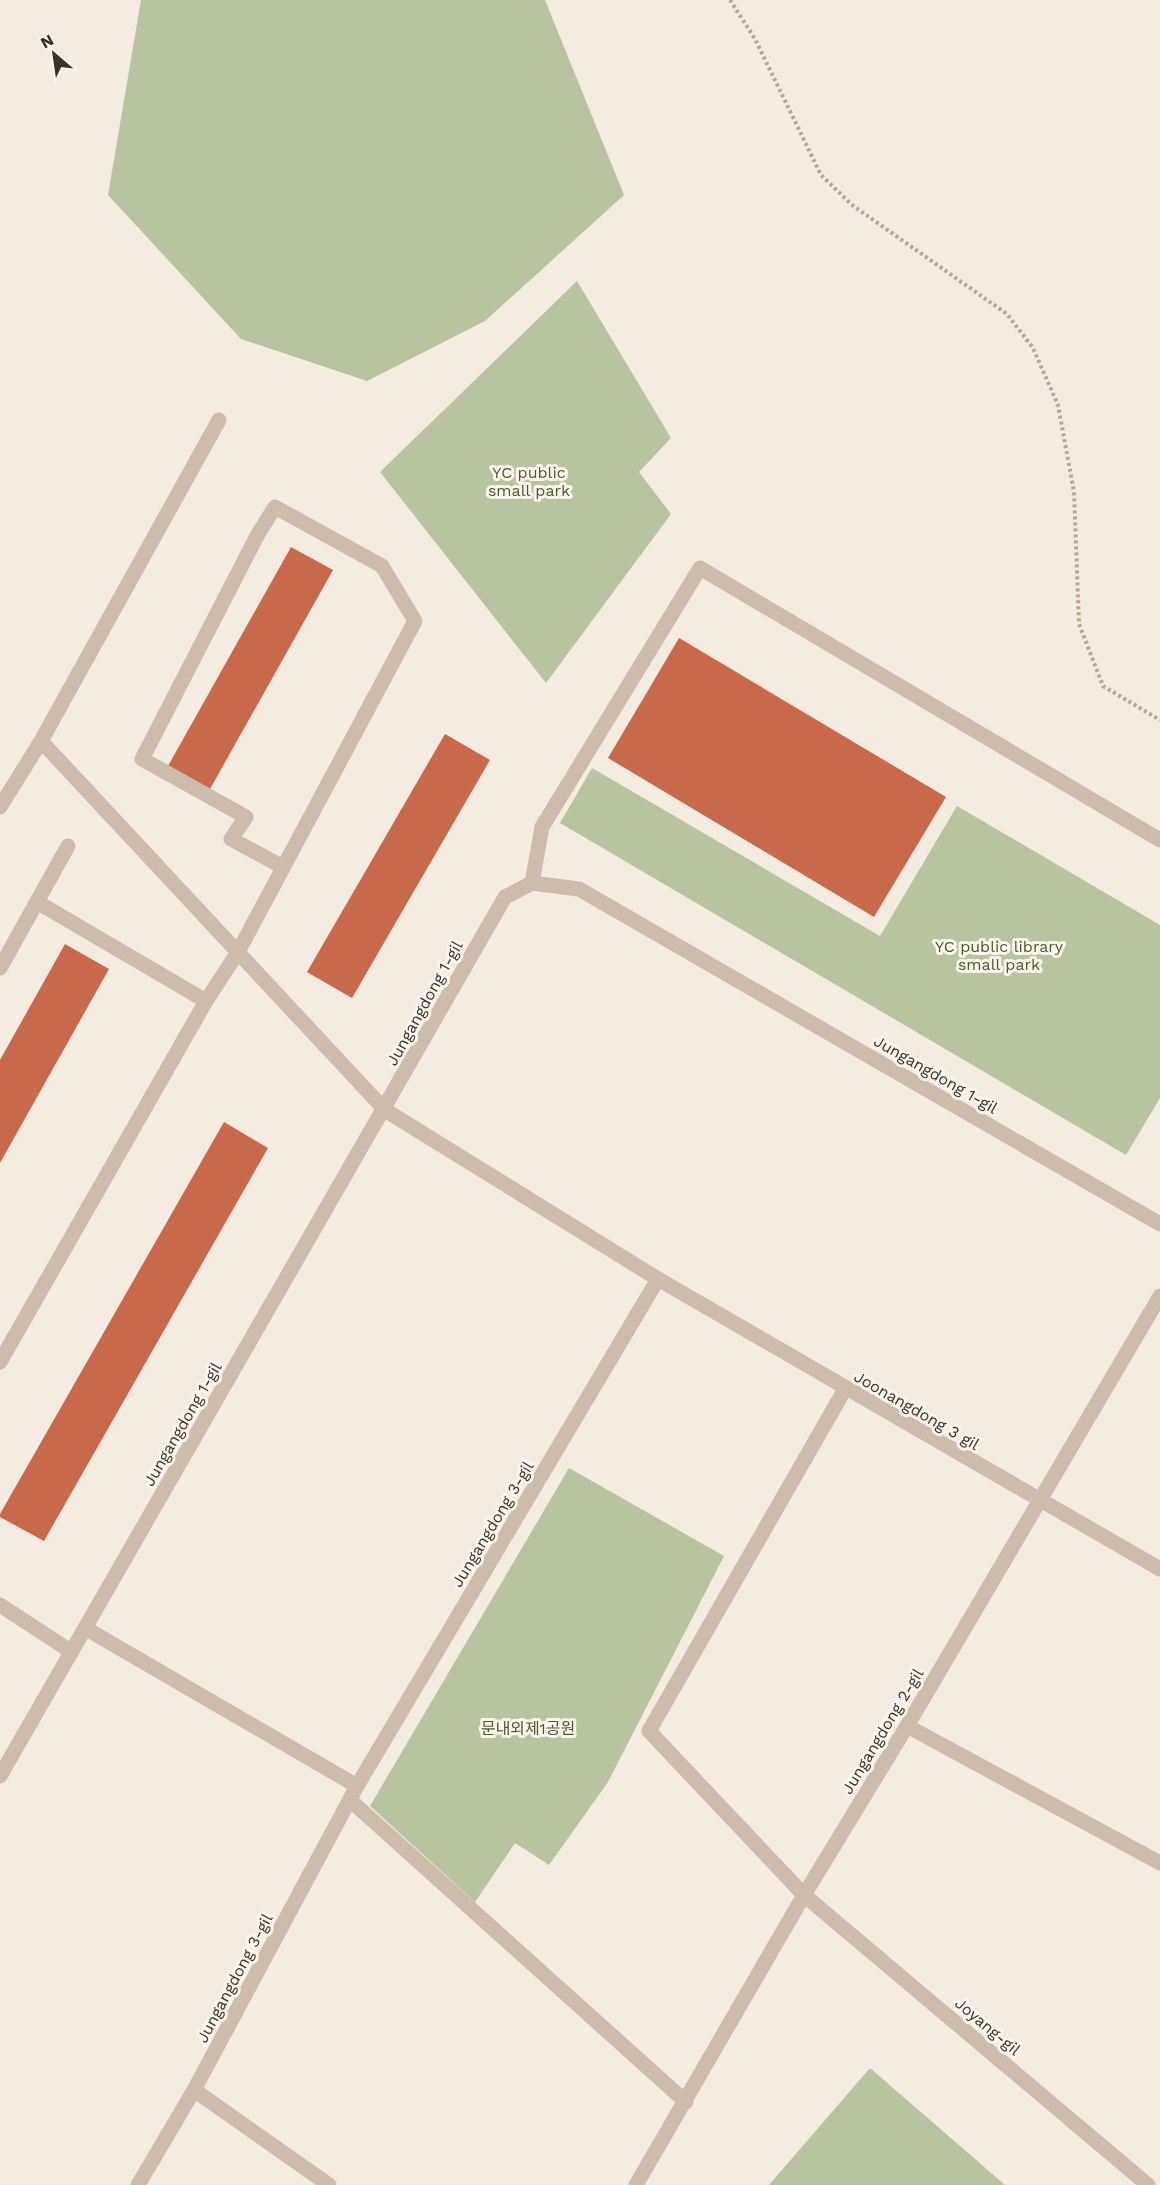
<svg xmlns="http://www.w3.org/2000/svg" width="1160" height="2185" viewBox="0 0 1160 2185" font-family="'Work Sans','Noto Sans KR',sans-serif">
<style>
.green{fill:#b8c4a0}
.building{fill:#c8694b}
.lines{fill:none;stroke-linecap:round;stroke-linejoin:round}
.path{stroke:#b9a596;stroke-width:4;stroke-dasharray:3 3;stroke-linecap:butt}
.lane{stroke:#cdbbac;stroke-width:15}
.street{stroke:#cdbbac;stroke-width:15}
.labels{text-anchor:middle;stroke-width:6;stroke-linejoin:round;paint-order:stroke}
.park-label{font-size:16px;fill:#4a5a2e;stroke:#fbf5ee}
.street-label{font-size:16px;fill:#3b302b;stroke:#fbf5ee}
</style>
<rect width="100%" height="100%" fill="#f4ebe1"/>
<path class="green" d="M141,0H545L624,195L485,321L367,381L241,339L108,195Z
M577,281L671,438L639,472L671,514L546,683L380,472Z
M592,768L880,936L957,806L1160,925V1098L1126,1155L560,823Z
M569,1468L724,1556L608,1782L549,1865L515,1843L475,1902L370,1806Z
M870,2068L1005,2185H769Z"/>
<path class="building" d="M291,547L333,570L210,789L168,766Z
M679,638L946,797L874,917L608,758Z
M445,734L490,760L352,998L307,972Z
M65,944L109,969L0,1163V1060Z
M224,1122L268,1148L44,1541L0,1517V1514Z"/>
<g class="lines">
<path class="path" d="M730,0L755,39L821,175L852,205L1007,314L1033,348L1058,405L1074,492L1079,624L1103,686L1160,720"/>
<path class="lane" d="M532,883L542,827L700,568L1160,840
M37,902L206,1001
M0,968L68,846
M0,1362L206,1001L238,952L415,621L382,566L275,507L258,534L142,759L246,817L231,839L283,867
M0,1605L72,1652"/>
<path class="street" d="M41,741L385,1110L658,1279L1160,1569
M0,807L41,741L219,420
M845,1389L649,1731L804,1895L1148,2185
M85,1628L357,1786L194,2090L138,2185
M907,1726L1160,1863
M0,1776L505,897L532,883L579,889L1160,1224
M357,1786L658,1279
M350,1800L686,2102
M194,2090L329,2185
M636,2185L804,1895L907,1726L1160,1296"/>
</g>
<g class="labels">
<g class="park-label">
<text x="529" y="478">YC public<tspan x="529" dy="18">small park</tspan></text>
<text x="999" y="952">YC public library<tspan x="999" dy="18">small park</tspan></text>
<text x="528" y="1734">문내외제1공원</text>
</g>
<g class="street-label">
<text transform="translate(424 1003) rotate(-61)" y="6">Jungangdong 1-gil</text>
<text transform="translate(936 1074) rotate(30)" y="6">Jungangdong 1-gil</text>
<text transform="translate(917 1410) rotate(30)" y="6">Joonangdong 3 gil</text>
<text transform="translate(182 1424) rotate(-60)" y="6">Jungangdong 1-gil</text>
<text transform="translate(492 1524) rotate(-59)" y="6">Jungangdong 3-gil</text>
<text transform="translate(882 1731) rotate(-59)" y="6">Jungangdong 2-gil</text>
<text transform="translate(234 1978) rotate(-62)" y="6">Jungangdong 3-gil</text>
<text transform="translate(988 2026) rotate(40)" y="6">Joyang-gil</text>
</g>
</g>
<g transform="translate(54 54) rotate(331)" stroke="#fbf5ee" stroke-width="4.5" paint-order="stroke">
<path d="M0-4.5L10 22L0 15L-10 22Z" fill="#3b302b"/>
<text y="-9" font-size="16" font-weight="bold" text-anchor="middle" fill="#3b302b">N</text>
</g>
</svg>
